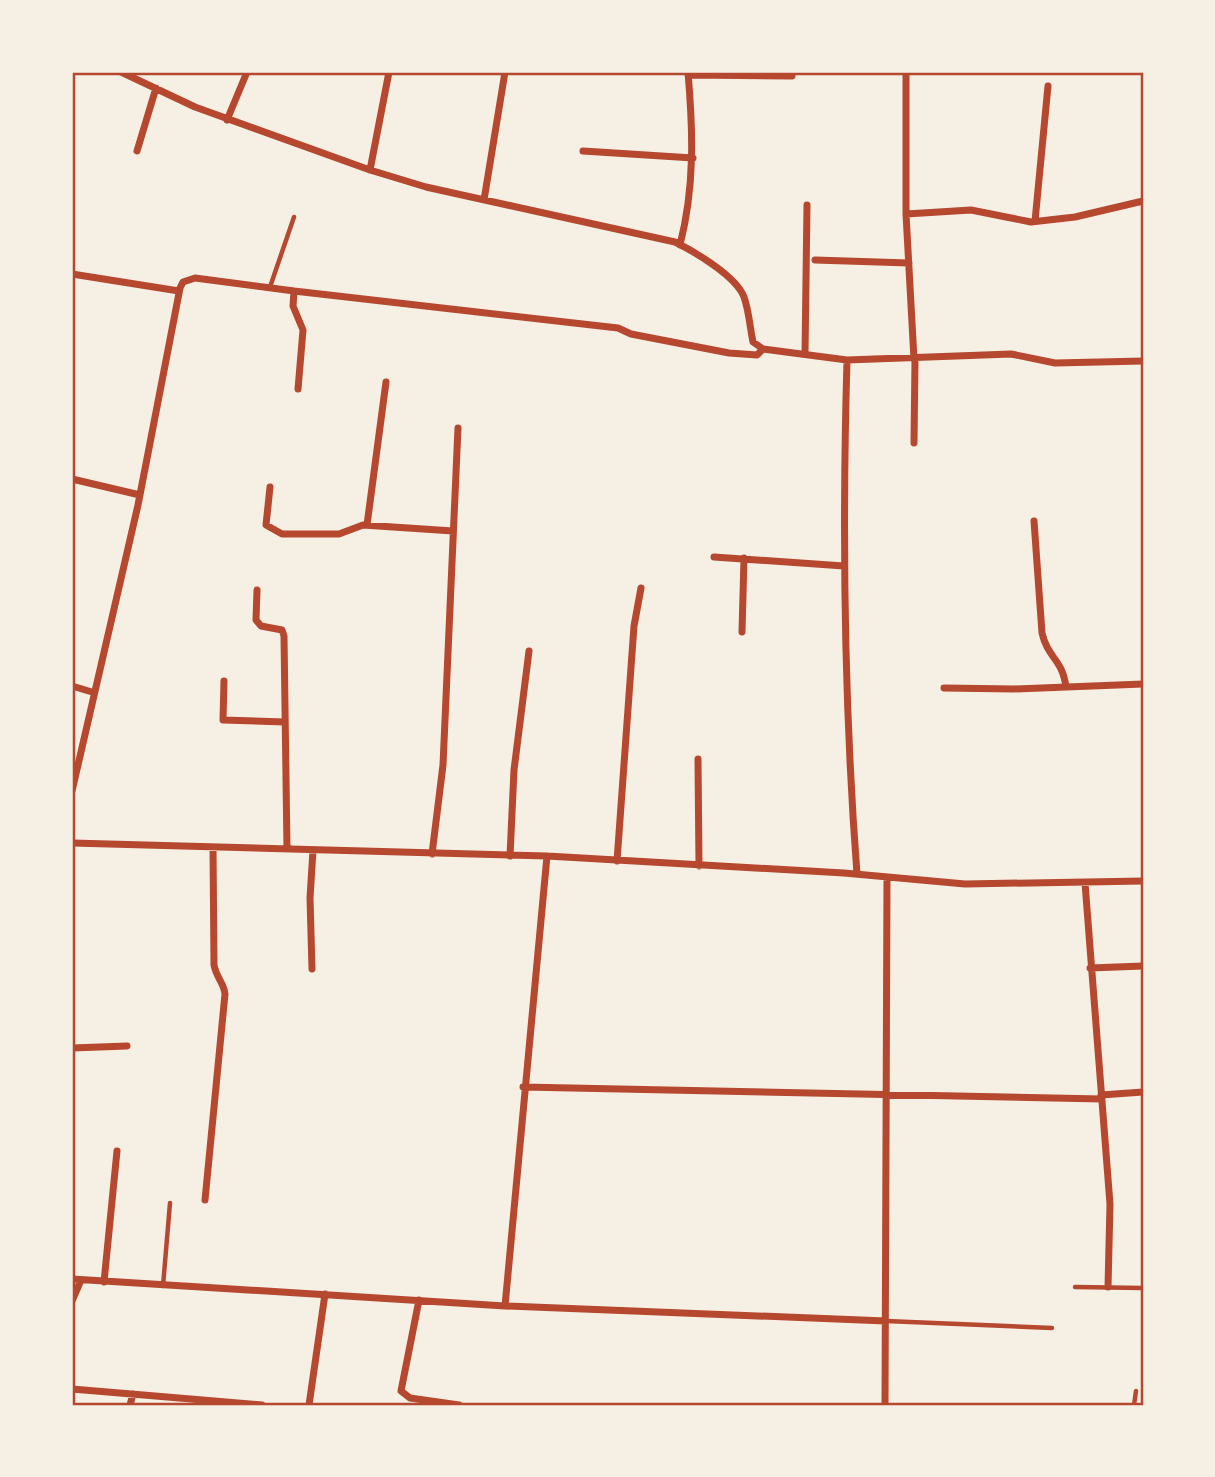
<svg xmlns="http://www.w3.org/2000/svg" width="1215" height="1477" viewBox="0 0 1215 1477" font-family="Lato,sans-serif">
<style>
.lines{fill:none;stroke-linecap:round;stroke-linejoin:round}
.service{stroke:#b5482f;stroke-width:4.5}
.minor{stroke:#b5482f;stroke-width:7}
.neatline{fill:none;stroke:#b5482f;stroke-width:2.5}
</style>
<rect width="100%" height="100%" fill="#f6efe4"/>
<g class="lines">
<path class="service" d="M270,287L294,217
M163,1286L170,1203
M1075,1287L1143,1288
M886,1321L1052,1328
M1134,1405L1136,1391"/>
<path class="minor" d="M121,72L195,107L370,170L426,187L675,242C695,252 736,276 744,297C749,311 750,328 753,342L763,349L847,360L1011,354L1055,363L1143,361
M906,72V214L914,359
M688,75L792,76
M227,120L247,72
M137,151L156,88
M583,151L693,158
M370,170L389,72
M484,200L505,72
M906,214L971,210L1031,222L1075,217L1143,201
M1035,221L1048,86
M680,245C695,186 693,131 688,72
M815,260L909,263
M72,274L179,291
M805,354L807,205
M847,360C842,532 844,703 857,874
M298,389L303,330L293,306L294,291L618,328L631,334L729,353L757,355L763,349
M914,443L915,359
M72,479L140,495
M270,487L266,525L282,534H339L363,525L453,531
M1034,521L1042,633C1048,659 1062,658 1066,687
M367,525L386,382
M714,557L844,566
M257,590L256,620L261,626L282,630L284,636L287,849
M742,632L744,558
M224,681L223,720L285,722
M72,686L92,692
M944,688L1014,689L1143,684
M698,759L699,866
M72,791L138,505L180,288L183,282L195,278L294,291
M72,843L547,856L844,873L965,884L1143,881
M432,854L443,765L458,428
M510,856L514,770L529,651
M617,861L634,626L641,588
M1085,883L1110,1204L1108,1287
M1090,968L1143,966
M312,969L310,898L313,850
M72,1048L127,1046
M523,1087L1102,1099
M1101,1095L1143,1092
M205,1200L225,994C224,983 216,977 214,965L213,847
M72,1279L505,1306L886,1321
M104,1282L117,1151
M419,1300L401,1391L410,1398L459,1405
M72,1301L81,1280
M505,1306L547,856
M72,1389L262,1405
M130,1405L133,1394
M309,1405L325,1294
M885,1405L887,878"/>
</g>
<rect width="1215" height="1477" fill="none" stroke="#f6efe4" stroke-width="147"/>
<rect x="74" y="74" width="1068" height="1330" class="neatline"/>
</svg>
